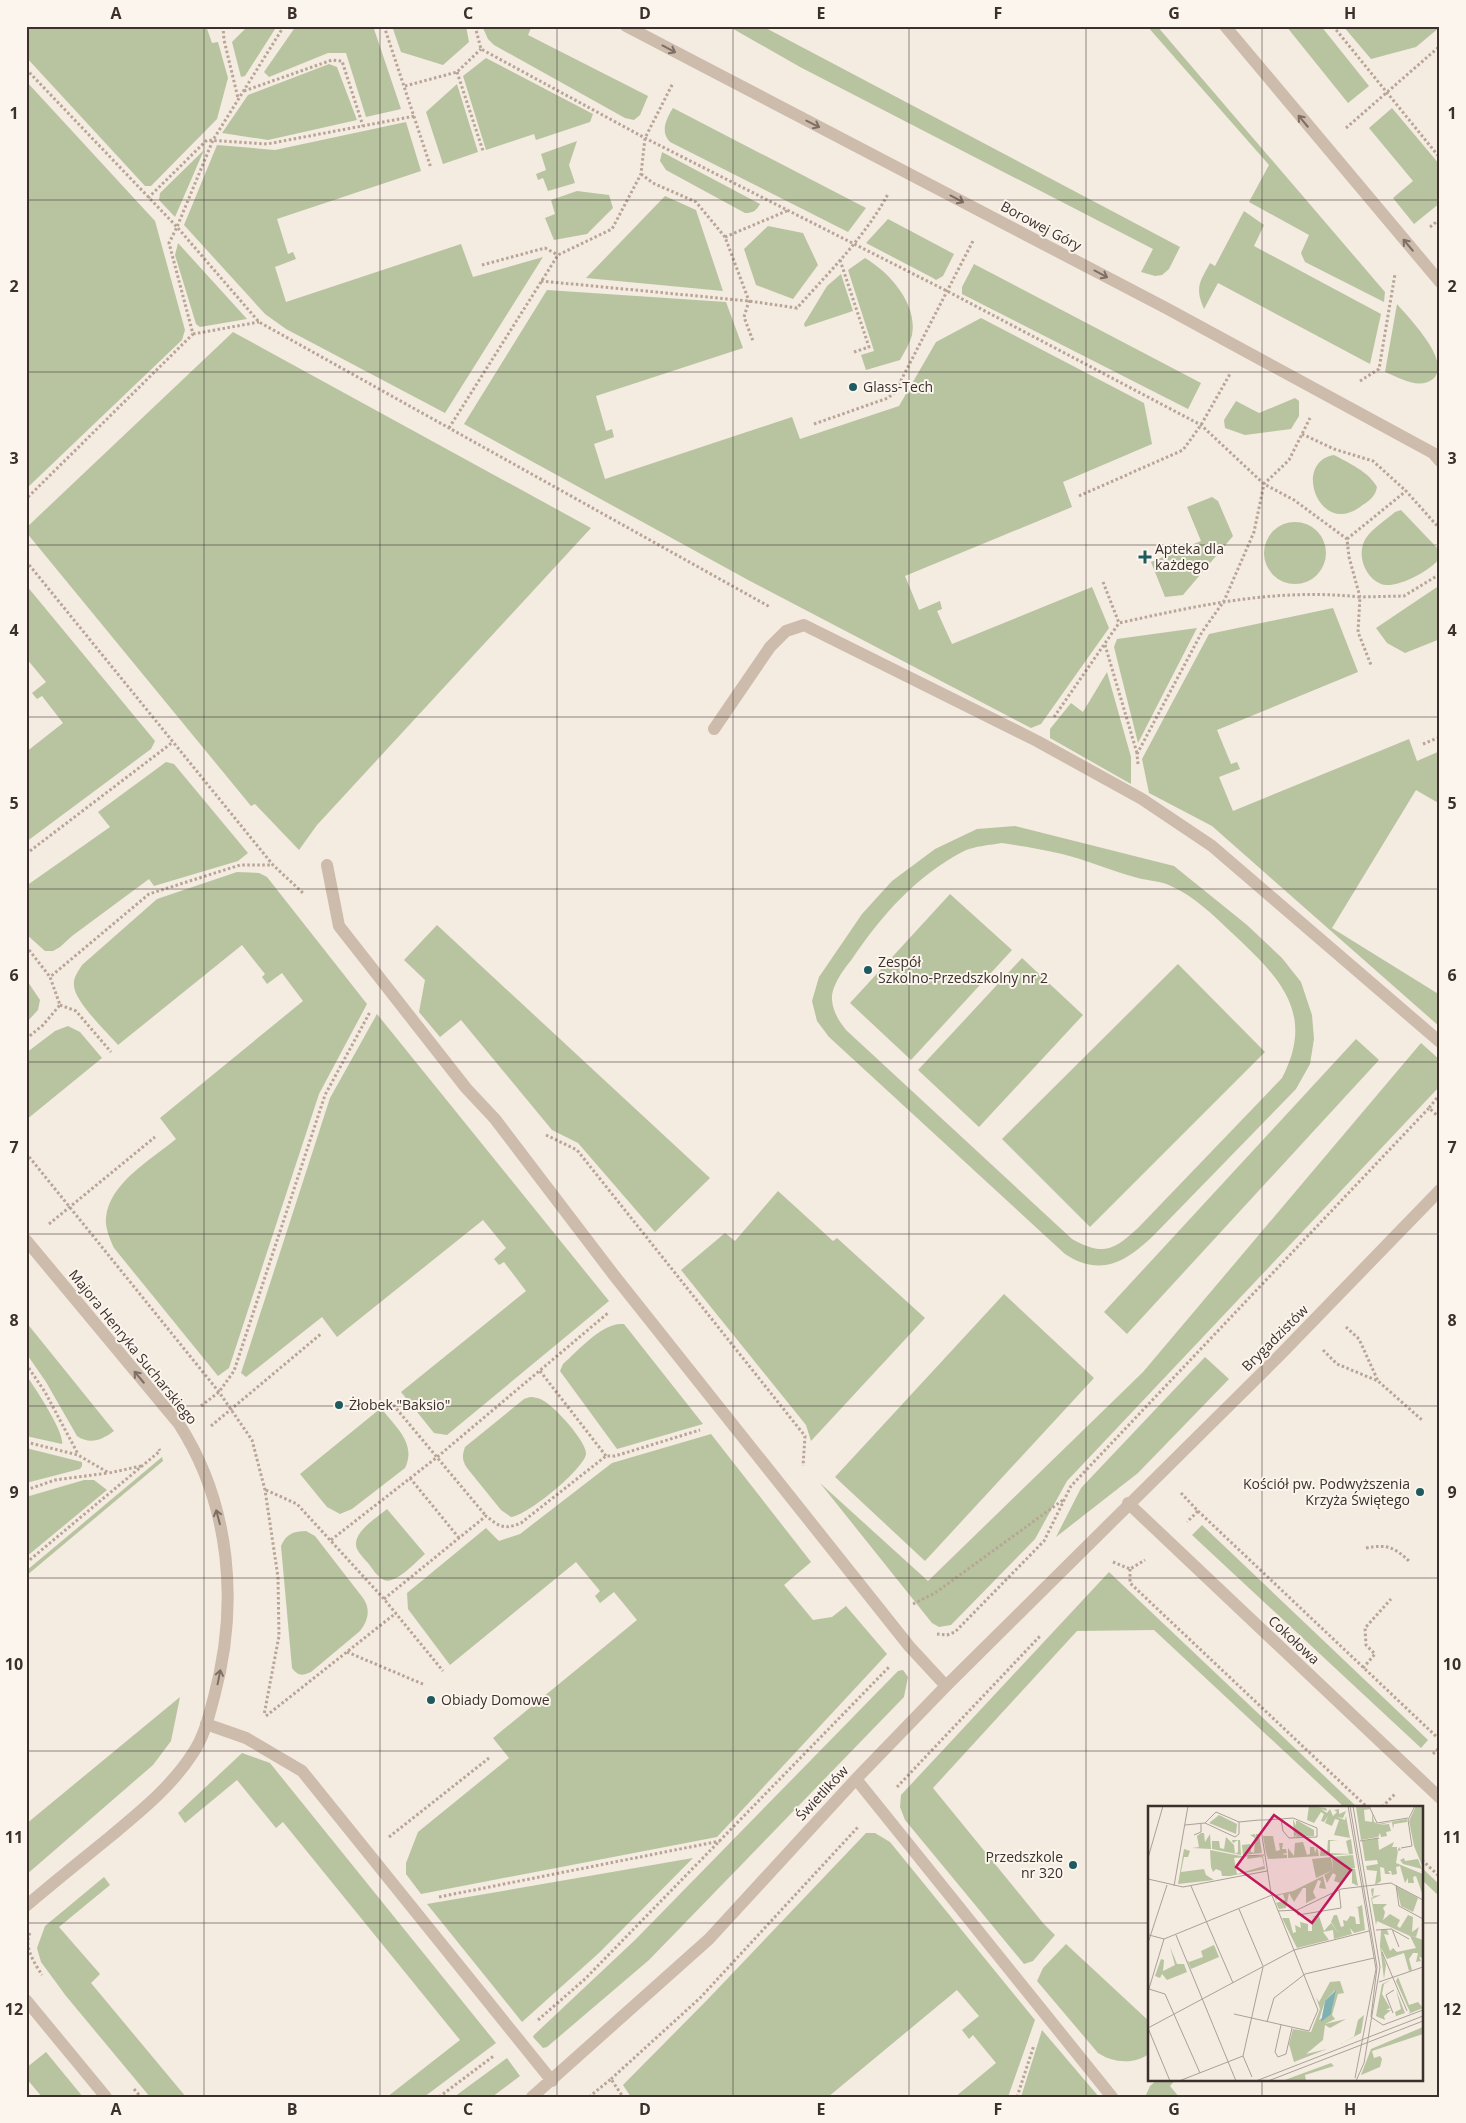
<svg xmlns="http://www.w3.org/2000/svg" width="1466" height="2123" viewBox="0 0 1466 2123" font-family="'Open Sans',sans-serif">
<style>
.green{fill:#b8c4a0;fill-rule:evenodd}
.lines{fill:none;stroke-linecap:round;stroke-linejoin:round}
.path{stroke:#b9a596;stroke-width:3;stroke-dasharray:2.5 2.5;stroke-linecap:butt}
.minor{stroke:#cdbbac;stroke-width:12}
.oneway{stroke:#7d6f65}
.grid{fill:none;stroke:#3b302b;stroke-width:1;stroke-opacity:0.55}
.poi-dot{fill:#1f5a5e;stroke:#fbf5ee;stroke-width:2}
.labels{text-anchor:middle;stroke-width:4;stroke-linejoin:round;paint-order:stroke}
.street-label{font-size:14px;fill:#3b302b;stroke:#fbf5ee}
.poi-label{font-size:14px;fill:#3b302b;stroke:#fbf5ee;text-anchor:start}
.inset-road{fill:none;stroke:#aaa098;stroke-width:1}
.view{fill:#c2185b;fill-opacity:0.15;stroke:#c2185b;stroke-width:2.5}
.inset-edge{fill:none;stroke:#3b302b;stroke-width:2.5}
.neatline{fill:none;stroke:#3b302b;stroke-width:2}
.grid-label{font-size:16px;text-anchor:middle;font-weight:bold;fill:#3b302b}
</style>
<rect width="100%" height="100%" fill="#f4ebe1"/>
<path class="green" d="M26,26H206L212,43L218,42L228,78L217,119L151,186H145L26,57Z
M248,26H277L245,76L241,77L232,42Z
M296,26H373L401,109L366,117L346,53H328L269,77L264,72Z
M392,26H466L469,42L443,65L401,52Z
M482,26H532L528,35L648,96L640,115L634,120L625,118L494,45L488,39Z
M728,26H762L1180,247L1169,269L1162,275L1155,276L1141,272L1153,249L800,67Z
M1147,26H1157L1385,292L1384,302L1305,262L1301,253L1309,235L1249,202L1269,165Z
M1286,26H1321L1369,86L1348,103Z
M1343,26H1440V27L1416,47L1371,59Z
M486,58L593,114L590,122L536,140L534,134L486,150L463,76Z
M329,64L337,67L357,120L268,140L222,133L248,95Z
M26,81L155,221L185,330L182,340L26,489Z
M457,84L478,152L443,164L426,112Z
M673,108L866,208L848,232L670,142C660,132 666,119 673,108Z
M1392,108L1440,165V203L1414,224L1393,198L1413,181L1369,128Z
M406,122L421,171L277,219L288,254L293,252L296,259L275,267L286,302L461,244L473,277L543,257L445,413L286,329L265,314L184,225L217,145L275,150Z
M577,141L569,165L575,183L548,191L543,178L538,180L536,174L546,170L541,154Z
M204,150L175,217L159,200L160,193Z
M662,152L760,204C756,211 753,213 745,213L666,170L660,161Z
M577,191L609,195L613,208L587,234L554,240L545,218L555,214L551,200Z
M665,196L696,210L723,291L586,278Z
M1244,211L1264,225L1254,246L1381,314L1370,364L1218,283L1204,309C1195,288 1199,283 1210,263L1215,266Z
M888,219L954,254L943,276L936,280L933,278L866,243Z
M768,226L803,233L818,265L793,299L756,285L744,249Z
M178,243L247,319L200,327L196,324L175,255Z
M865,258C889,272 918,304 912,335C910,343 904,353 900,360L866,370L861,355L874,351L848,270Z
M974,264L1201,383L1188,409L962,294V287Z
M841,274L853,311L805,327L804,324L827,286Z
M547,290L726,302L743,348L596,396L606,431L612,429L614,437L594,444L605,479L792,417L800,439L899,406L936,342L981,318L1144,403L1152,444L1063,482L1072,507L905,576L919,610L940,601L942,609L937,611L952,644L1092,587L1109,628L1041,724L1031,728L750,581L464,424Z
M1397,304C1408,317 1453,362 1433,379C1419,390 1400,378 1385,372Z
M233,332L591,528L317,825L299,850L255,804L251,806L26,532V528Z
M1295,398L1299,401V416L1291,429L1245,435L1225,428L1224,420L1236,401L1259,413Z
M1334,455C1349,463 1369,472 1377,487C1375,498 1368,501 1360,507C1319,537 1292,462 1334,455Z
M1212,497L1218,501L1233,536L1183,595L1165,597L1151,562L1201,541L1187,507Z
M1401,510L1440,551V558C1431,570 1396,590 1381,584C1364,577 1356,553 1366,538C1373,528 1386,520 1395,512Z
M1264 553a31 31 0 1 1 62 0a31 31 0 1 1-62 0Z
M26,585L155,741L151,749L26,842V752L63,723L42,696L37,699L32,693L46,682L26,658Z
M1440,585V639L1405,653L1387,643L1376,628Z
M1333,608L1358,672L1217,730L1231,764L1237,762L1240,769L1219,777L1233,811L1409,739L1417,761L1440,751V804L1416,790L1332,928L1440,995V1027L1212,826L1149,793L1142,759L1209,634Z
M1197,628L1138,743L1114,647L1117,639Z
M1107,672L1131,757V784L1050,738V729L1071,703L1083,712Z
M166,762L174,764L248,853L238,861L154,886L149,879L72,936L60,947L53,951H45L26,934V886L110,827L98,812Z
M1015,826L1174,866L1247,925L1282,958L1301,982L1312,1015L1314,1039L1310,1064L1296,1089L1154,1235C1127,1261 1101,1278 1065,1254L829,1037L817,1021L812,1001L819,977L862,914L892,881L935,849L977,829ZM1002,843C1022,846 1042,849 1062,854C1087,860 1112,871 1138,878C1149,881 1161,881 1171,886C1194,896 1213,915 1231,932C1277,975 1317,1012 1282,1078L1138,1228C1113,1251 1103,1256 1072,1239L846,1030C839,1021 833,1012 832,1000C831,986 844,969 852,959C882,915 916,876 964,851C975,846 990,845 1002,843Z
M237,872L259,873L267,877L367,1004L319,1094L229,1368L218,1376L114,1248C110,1239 105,1228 106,1218C109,1183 151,1160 176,1139L160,1118L303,1001L282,973L267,984L262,977L265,974L242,945L118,1045C107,1032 75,1002 74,986C73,977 78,972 82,965L157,899Z
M950,894L1012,950L911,1060L850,1003Z
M437,925L710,1178L655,1232L578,1143L552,1130L461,1020L440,1037L419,1012L425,980L404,960Z
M1022,958L1083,1015L979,1127L918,1070Z
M1178,964L1265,1052L1090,1227L1002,1139Z
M26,979L40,1000L38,1010L26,1023Z
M377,1014L609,1301L447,1435L434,1433L401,1392L526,1291L504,1262L499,1265L494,1259L506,1248L483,1220L337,1337L322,1317L246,1377L241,1373L330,1098Z
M68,1026L80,1032L102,1058L26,1120V1053L55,1031Z
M1356,1039L1379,1060L1127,1334L1104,1312Z
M1421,1043L1440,1060V1086L1067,1481L1035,1539L951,1625L939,1627L932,1623L820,1483L928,1581L1143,1372Z
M778,1191L833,1241L837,1238L925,1318L811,1441L806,1425L681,1270L725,1233L735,1241Z
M1004,1294L1094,1378L925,1561L835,1477Z
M26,1322L114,1431C102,1440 90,1445 77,1436L46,1382L26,1353Z
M619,1324H624L703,1424L617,1449L560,1371L563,1364C579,1350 598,1327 619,1324Z
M1205,1357L1229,1379L1138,1473L1056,1537L1081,1488Z
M26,1375C34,1386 65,1433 62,1444L26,1436Z
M530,1397C535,1397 539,1398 544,1401C555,1407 587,1442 586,1454C584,1469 527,1516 511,1517L501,1510L467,1468C462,1460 462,1456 465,1447L524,1399Z
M381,1408C395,1427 417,1443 405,1468L352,1509L340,1514L327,1507L300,1474Z
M711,1434L811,1562L784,1585L813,1620L832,1617L846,1606L887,1654L717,1837L421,1894L406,1874V1863L418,1832L509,1758L493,1738L637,1620L614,1592L600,1603L595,1596L600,1591L576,1562L450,1665L408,1609L407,1593L486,1528L499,1541L520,1534L612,1463Z
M26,1448L82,1462V1466L80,1469L26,1483Z
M162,1457L163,1461L26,1576V1571Z
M84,1480H94L107,1490L26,1557V1497Z
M387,1509L425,1554C417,1561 395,1585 384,1580C377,1577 372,1568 368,1563C363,1557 355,1550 356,1543C357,1529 378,1517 387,1509Z
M1202,1525L1428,1740L1421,1748L1192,1535Z
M306,1531L315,1536L363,1598C371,1609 368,1621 360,1631L311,1672C302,1676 298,1676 292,1668L281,1546C286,1534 294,1531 306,1531Z
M1109,1572L1357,1807H1344L1154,1630L1077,1631L933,1788L1043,1923L1055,1935L1033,1961L1024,1964L905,1820L900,1807L901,1795Z
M903,1670L908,1677L904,1697L649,1960L547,2047L543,2048L533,2037L534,2035L635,1940L898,1671Z
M180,1697L171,1741L153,1765L26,1875V1824Z
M242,1753L270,1763L496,2043L424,2097H387L460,2040L283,1822L276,1828L237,1780L185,1823L178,1813Z
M866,1833H875L890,1842L1035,2020L1008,2097H955L996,2063L973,2035L969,2039L962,2030L979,2016L957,1990L828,2097H631L623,2085L708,1999Z
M693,1858L600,1952L522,2022L427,1904Z
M1422,1868L1440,1885V1897L1422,1880Z
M104,1877L110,1885L59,1927L100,1974L91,1983L186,2097H150L66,1996L41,1962L37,1948L45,1926Z
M1066,1944L1150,2022V2053C1135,2065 1113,2063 1098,2053L1037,1981L1043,1968Z
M1042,2030L1099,2097H1021Z
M46,2052L83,2097H42L26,2078V2068Z
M507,2058L520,2076L492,2097H454Z
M1158,2079H1176L1170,2086L1179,2097H1145L1150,2086Z"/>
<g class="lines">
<path class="path" d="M223,26L224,40L238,98
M284,26L213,140L177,227L259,322L770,607
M384,26L431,168
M475,26L481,49L645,138L947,291L1201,425L1264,484L1294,500L1347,539L1349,557L1360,597L1404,596L1440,574
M1333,26L1440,158
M26,69L177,227L169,243L193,334L26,499
M457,72L483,151
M405,86L457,72L481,49
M244,91L332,60L342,61L363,126
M1346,128L1440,46
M641,174L653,183L696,202L725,237L749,301L744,317L753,341
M148,198L207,140L267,144L415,116
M1430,227L1440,219
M725,237L789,210
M840,260L869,347L854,352
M482,265L545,248L558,255
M541,281L749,301L797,308C829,272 865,237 888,194
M193,334L259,322
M1360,381L1379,369L1395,274
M814,424L888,398L895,392L974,239
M449,428L558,255L612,229L641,174L645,138L673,83
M1302,434L1334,449L1373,461L1406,491
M1079,496L1183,450L1201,425L1230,374
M1347,539L1406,491L1440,529
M26,561L273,865L303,893
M1103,582L1119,623C1201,605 1275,588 1360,597L1358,632L1371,665
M1105,645L1137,753
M1054,717L1119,623
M1423,744L1440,737
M1138,764L1137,754L1202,632L1224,601L1254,532L1264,484L1289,460L1310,418
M26,854L173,742
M26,946L50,977
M60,1005L76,1011L111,1052
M26,1039L43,1025L60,1005L50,977L149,894L240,865H273
M1440,1094L1429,1108L1440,1118
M546,1135L577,1150L805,1436L803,1466
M26,1153L219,1392L252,1440L265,1490L278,1577L279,1636L264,1715
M49,1224L155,1137
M1346,1327L1359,1339L1378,1381
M1323,1350L1337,1364L1378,1381L1422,1420
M26,1364L45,1392L78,1454
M540,1371L606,1456
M390,1401L486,1516
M201,1406L219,1392L234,1371L325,1095L370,1012
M211,1426L322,1333
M26,1442L78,1455L109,1473L141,1466
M410,1478L459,1538
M26,1490L55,1480L108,1473
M266,1490L297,1504L384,1599L443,1671
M1181,1493L1198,1511L1187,1522
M1198,1511L1440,1740
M331,1540L436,1458L608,1313
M1366,1548C1388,1544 1394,1547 1410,1562
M1113,1562L1130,1569L1145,1560
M26,1563L160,1451L159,1449
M1130,1569V1583L1367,1807
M384,1599L486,1516C500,1527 504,1530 521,1523L606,1456H615L700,1430
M913,1604L935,1593L1063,1500
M937,1634L947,1635L955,1632L1044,1541L1071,1486L1429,1108
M347,1652L425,1685
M1363,1668L1375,1654L1366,1645L1365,1628L1391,1599
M266,1716L396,1613
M1433,1754L1440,1747
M897,1787L1041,1635
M1382,1807L1396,1793
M389,1837L489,1758
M1422,1860L1440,1877
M439,1897L720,1841
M30,1933C23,1946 35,1964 42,1975
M538,2020L585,1979L890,1666
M611,2079L700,1998L858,1827
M134,2089L141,2097
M26,2092L30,2097
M439,2097L495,2055
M589,2097L611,2079L623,2097
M1017,2097L1034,2045"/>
<path class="minor" d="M626,26L1166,308L1433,453L1440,461
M1225,26L1440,282
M714,729L770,647L786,631L804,625L1037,741L1142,799L1212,846L1440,1042
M327,865L339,926L466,1088L495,1119L613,1274L909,1646L946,1686
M26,1240L179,1424C231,1505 239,1605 214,1697C209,1716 204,1737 193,1753C172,1786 141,1811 111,1836C83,1859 54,1882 26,1906
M1128,1503L1440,1798
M206,1724L246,1738L302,1771L552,2081
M856,1779L1112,2097
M26,2000L106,2097
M532,2097L709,1939L856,1779L946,1686L1279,1356L1440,1190"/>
</g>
<defs><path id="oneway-shaft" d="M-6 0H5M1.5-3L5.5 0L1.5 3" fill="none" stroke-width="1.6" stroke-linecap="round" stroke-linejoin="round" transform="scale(1.25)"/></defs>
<g class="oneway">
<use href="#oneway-shaft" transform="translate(669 49) rotate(28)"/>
<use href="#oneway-shaft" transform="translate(1303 121) rotate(-130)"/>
<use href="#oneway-shaft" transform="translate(813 124) rotate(27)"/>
<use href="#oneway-shaft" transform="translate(957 199) rotate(28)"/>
<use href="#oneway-shaft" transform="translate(1408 245) rotate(-130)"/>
<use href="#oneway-shaft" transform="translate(1101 274) rotate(28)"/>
<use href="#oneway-shaft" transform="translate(139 1377) rotate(-130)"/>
<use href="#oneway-shaft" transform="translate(218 1517) rotate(-105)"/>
<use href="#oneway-shaft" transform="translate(219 1677) rotate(-79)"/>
</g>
<path class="grid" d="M204,26V2097M380,26V2097M557,26V2097M733,26V2097M909,26V2097M1086,26V2097M1262,26V1807M26,200H1440M26,372H1440M26,545H1440M26,717H1440M26,889H1440M26,1062H1440M26,1234H1440M26,1406H1440M26,1578H1440M26,1751H1440M26,1923H1150M1422,1923H1440M1262,2079V2097"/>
<g class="poi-dot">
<circle cx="853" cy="387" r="5"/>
<path d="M1142.5 549.5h5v5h5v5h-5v5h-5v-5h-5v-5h5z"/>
<circle cx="868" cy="970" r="5"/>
<circle cx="339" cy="1405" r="5"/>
<circle cx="1420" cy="1492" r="5"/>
<circle cx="431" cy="1700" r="5"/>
<circle cx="1073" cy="1865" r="5"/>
</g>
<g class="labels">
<g class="street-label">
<text transform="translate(1041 226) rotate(28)" y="5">Borowej Góry</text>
<text transform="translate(1275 1338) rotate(-45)" y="5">Brygadzistów</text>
<text transform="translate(133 1347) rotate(51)" y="5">Majora Henryka Sucharskiego</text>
<text transform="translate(1294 1640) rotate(43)" y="5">Cokołowa</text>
<text transform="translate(822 1793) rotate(-47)" y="5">Świetlików</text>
</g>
<g class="poi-label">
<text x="863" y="392">Glass-Tech</text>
<text x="1155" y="554">Apteka dla<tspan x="1155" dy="16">każdego</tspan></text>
<text x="878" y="967">Zespół<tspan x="878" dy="16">Szkolno-Przedszkolny nr 2</tspan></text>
<text x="349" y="1410">Żłobek "Baksio"</text>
<text x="1410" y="1489" text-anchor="end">Kościół pw. Podwyższenia<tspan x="1410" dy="16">Krzyża Świętego</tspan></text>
<text x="441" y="1705">Obiady Domowe</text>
<text x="1063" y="1862" text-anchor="end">Przedszkole<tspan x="1063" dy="16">nr 320</tspan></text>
</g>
</g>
<g transform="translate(1148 1806)">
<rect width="275" height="275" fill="#f4ebe1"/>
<path d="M161,0L178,2L179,5L173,3L179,7L182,3L185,10L189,6L186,4L191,3V8L198,5L195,12L189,11L197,14L198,10L202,32L186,29L191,14L187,13L184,20L177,17L180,10L176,16L173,15L176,8L173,6L166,17L159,14ZM220,0L222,3L216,4L217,15L224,16V6L226,16L230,18L259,13V16L246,18L245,23L244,16L231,19L241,18L243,25L238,26L239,30L233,31L232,27L230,31L213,34L208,1ZM268,0H275V62L266,40L261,15ZM71,9L89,18L88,28L61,17ZM145,13L148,20V15H150L166,24V30L148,31L149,28L146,32ZM53,27H56L57,36L62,28L63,43L44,42L51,41L49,30ZM107,28V32L108,28H111L114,47L95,49L94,39L102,38L103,46L106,47L107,32L102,29ZM115,30H125L128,45L132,44L131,37H135L134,43H138L139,47L134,48L139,49V52L120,53L118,46L119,53ZM78,31L86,39L87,48L90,46V34L85,37L84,34H92L93,49L64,43V35H71L72,42L76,43ZM232,32L230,33L231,44L246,36L244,41H249V46L251,41L253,44L250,45L248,57L275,68V90L268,70L265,71L266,77H260V72L257,77L252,60L248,61L249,68L244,69L243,65H240L243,68H237L236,62L232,61L233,75L227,79L229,65L219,64L218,60L230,58L229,54L217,55L214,35ZM203,33L205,48L172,50L173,41L179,48L180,34H190L182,35V47L201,48L198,35ZM155,36L159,49L162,48V41H166L167,47L169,41L171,50L140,52V42L146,50L147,37ZM36,43L42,45L40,51H36L33,66L56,63L58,69L66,74L30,78ZM62,44L98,51L86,52L89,68L116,60L114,51L99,53L100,50H115L117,63L82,70H74L73,65L68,63L65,66L63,61ZM205,49L207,62L202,63H207L210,80L204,77V65L192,77L186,75L188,69L185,67L179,77L176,69L185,64L168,72L164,53L183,51L185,64L184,51ZM256,52L257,55L270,53L274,63L255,58L252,54ZM175,70L178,83L171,82L173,75L170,74L165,86L168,92L158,97V82H155L146,96L141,87L138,102L131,103L128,97L137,94L135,88L129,90L128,96L127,89L145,85ZM248,80L270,92L265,106L253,100ZM232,81L233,89L224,93L225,98H239L235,102L237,106L235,114L242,108L252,114L249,120L252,122L260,109L265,111L264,126L271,121L268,131L264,130L275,134V152L271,151L273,155L268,156L270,147H265L261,153L264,164L261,165L256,147L239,153L233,142L238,159L236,173L232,140L233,124H239L241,129L236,128L242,145L245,142L249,146L268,142L262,130L229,115L228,119L222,86L223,92L226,91L224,90L223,83L226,82L225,90L233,89ZM214,99L217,124L206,127L202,122L204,128L186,133L185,124L175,126L181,134L149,142L134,112H141L145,127L148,126L147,119L153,122L152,116L160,118V125H164V114L168,111L164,110H171L176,125L183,117L191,128L183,116L186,109H189L193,121L196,120L195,114L199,115L202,110L207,111L208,118H212L210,102H208ZM66,139L71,151L43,163L39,154L41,156L55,151L53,145ZM22,141L29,158H36L39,166L19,174L14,168L12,172L7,170L13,153L16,154L15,165L27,159ZM250,171L261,199L270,196L275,202L260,208L262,206L248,175ZM243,174L236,178L234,188L242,202L238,204H243L236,210L237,214L248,210L247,206L253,203L248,184L257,207L237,214L228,210L234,178ZM192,175L196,187L190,188L184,209L187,213L177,218L198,213L182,222L177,219L175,234L158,248L179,243L146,256L141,238L145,223L163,226L172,203L168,191L171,196L182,176ZM187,184L184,204L171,214L177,195ZM216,209L213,227L192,238L206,231L210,214ZM275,221V228L224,245L226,252L232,250L234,253L232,261L213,269L223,243ZM183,257L186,260L157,269L158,275H134Z" fill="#b8c4a0" fill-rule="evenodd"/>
<path d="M188,184L183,208L173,216L177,195Z" fill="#7fb0b2"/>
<path class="inset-road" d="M200,0L228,163L207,272M202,0L229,161L223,211L235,219L275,204M205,0L232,161L216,257L208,275M221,0L229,17L260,12M57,17L68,6L91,16L111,14H116L133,13L145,12L169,22V31L141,32L135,25L133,13M37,19L57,17L87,31L91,28V16M46,29L53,26V18M212,35L231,32M253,42L264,40L260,14L267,0M96,50L116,49M0,52L15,0M0,73L35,81L119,65M248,79L251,100L275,113M26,80L40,0M43,80L85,177M91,103L115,160M149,104L150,109L193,102L191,84M130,105L149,104L193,83L243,77L275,94M228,124L244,123L251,141M245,124L261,133M1,129L16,133L124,89M28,129L88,275M0,137L19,79M234,146L259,205M231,176L275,161M1,183L17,188L52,267M0,186L16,133M245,207L238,189L246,184M86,208L161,225L170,204L123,87L114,30V0M119,216L126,192L157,168L226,152M133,219L127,246L130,251L138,248L144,222M0,222L146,144L221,125M0,222L22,275M104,271L95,250L115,161M31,275L95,250M108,275L275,210M120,275L275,215"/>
<path class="view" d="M126,9L203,64L164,117L88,61Z"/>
<rect width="275" height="275" class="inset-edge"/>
</g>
<rect width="1466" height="2123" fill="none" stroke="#fbf5ee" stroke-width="55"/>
<rect x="28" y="28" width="1410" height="2068" class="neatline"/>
<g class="grid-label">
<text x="116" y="19">A</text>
<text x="292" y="19">B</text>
<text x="468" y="19">C</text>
<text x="645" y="19">D</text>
<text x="821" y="19">E</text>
<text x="998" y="19">F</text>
<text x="1174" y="19">G</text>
<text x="1350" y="19">H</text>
<text x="14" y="119">1</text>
<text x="1452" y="119">1</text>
<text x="14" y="292">2</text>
<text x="1452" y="292">2</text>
<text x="14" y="464">3</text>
<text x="1452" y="464">3</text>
<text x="14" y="636">4</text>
<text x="1452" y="636">4</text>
<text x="14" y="809">5</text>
<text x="1452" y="809">5</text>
<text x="14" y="981">6</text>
<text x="1452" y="981">6</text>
<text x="14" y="1153">7</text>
<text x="1452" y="1153">7</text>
<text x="14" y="1326">8</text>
<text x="1452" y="1326">8</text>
<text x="14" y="1498">9</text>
<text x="1452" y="1498">9</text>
<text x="14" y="1670">10</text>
<text x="1452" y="1670">10</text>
<text x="14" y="1843">11</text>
<text x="1452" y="1843">11</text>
<text x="14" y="2015">12</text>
<text x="1452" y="2015">12</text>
<text x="116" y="2115">A</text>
<text x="292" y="2115">B</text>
<text x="468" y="2115">C</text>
<text x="645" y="2115">D</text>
<text x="821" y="2115">E</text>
<text x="998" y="2115">F</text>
<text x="1174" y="2115">G</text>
<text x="1350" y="2115">H</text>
</g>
</svg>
